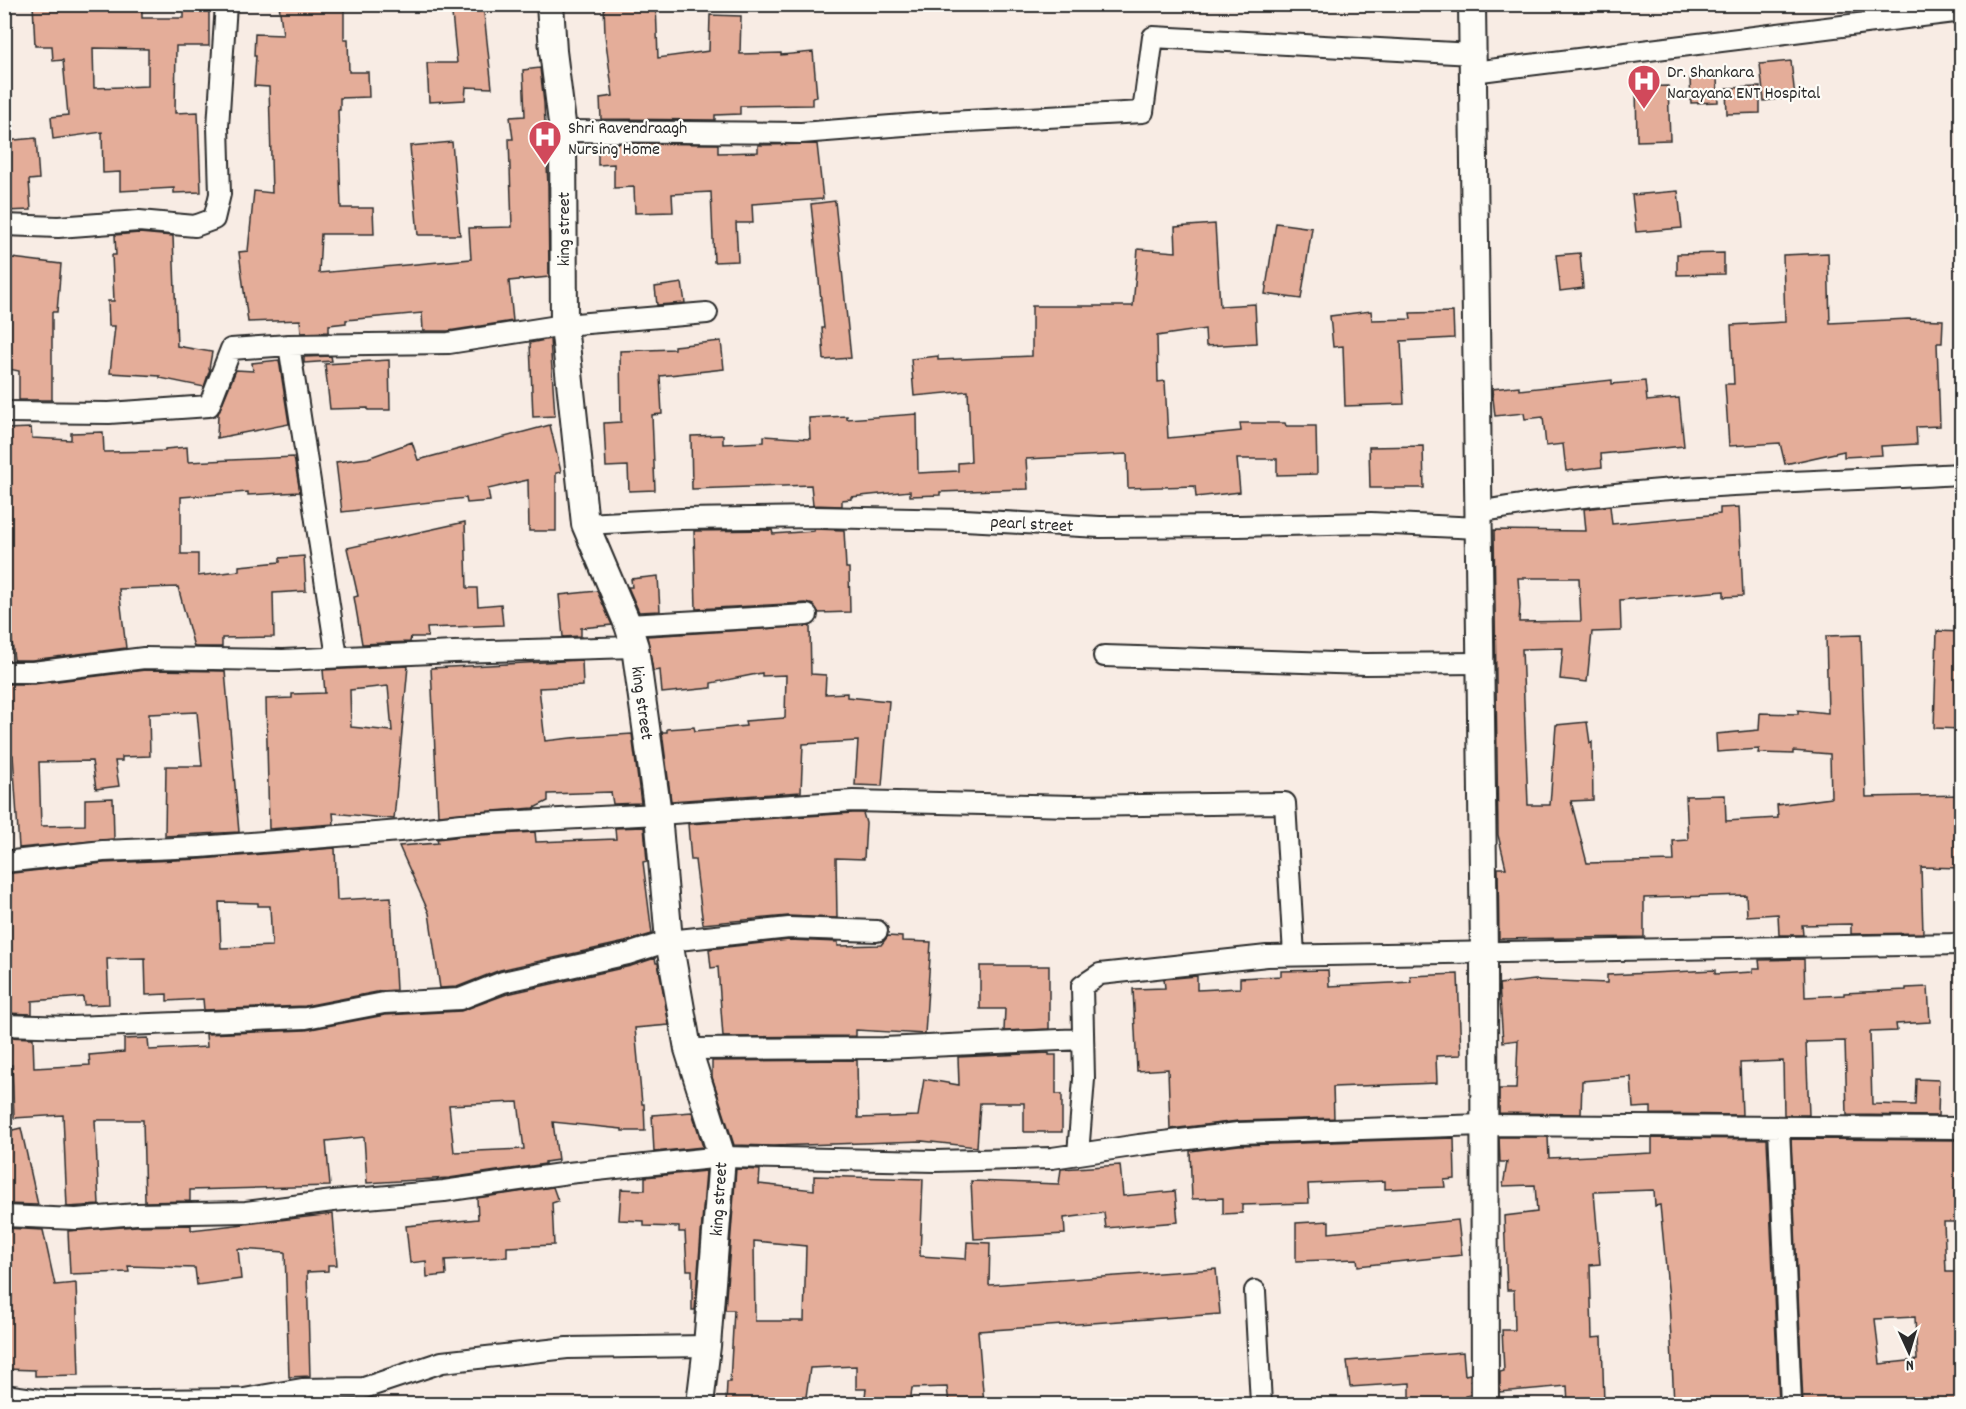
<svg xmlns="http://www.w3.org/2000/svg" width="1966" height="1409" viewBox="0 0 1966 1409" font-family="Dekko,sans-serif">
<style>
.building{fill:#e4ad99;stroke:#2b2b2b;stroke-width:1.5;fill-rule:evenodd}
.lines{fill:none;stroke-linecap:round;stroke-linejoin:round}
.minor-casing{stroke:#2b2b2b;stroke-width:24}
.tertiary-casing{stroke:#2b2b2b;stroke-width:30}
.minor{stroke:#fdfcf7;stroke-width:20}
.tertiary{stroke:#fdfcf7;stroke-width:26}
.labels{text-anchor:middle;stroke-width:4.5;stroke-linejoin:round;paint-order:stroke}
.poi-label{font-size:18px;fill:#2b2b2b;stroke:#fdfcf7;text-anchor:start}
.street-label{font-size:18px;fill:#2b2b2b;stroke:#fdfcf7}
</style>
<rect width="100%" height="100%" fill="#f8ece4"/>
<filter id="ink" filterUnits="userSpaceOnUse"><feTurbulence type="fractalNoise" baseFrequency=".0167" numOctaves="2"/><feDisplacementMap in="SourceGraphic" scale="12" xChannelSelector="R" yChannelSelector="G"/><feConvolveMatrix kernelMatrix="1 2 1 2 8 2 1 2 1" color-interpolation-filters="sRGB"/></filter>
<g filter="url(#ink)">
<path class="building" d="M33,4H142V18H184V4H209V46H176L175,113L198,112L201,192L174,193V188L120,191V172L103,173L102,132L53,139L51,117L68,115L63,60L53,61L52,46H35ZM93,48L148,49V86L94,88Z
M279,4H344V39H348L349,72H368L369,97L340,98V110H338L341,208H373L374,234H321L319,273L471,259L469,228L512,227L509,139H513L510,117L525,116L523,70L540,68L544,103L548,186L549,277L509,281L513,321L448,331H423L422,313L346,320V323L329,325V332L301,333L300,320L248,322L239,252L248,251L254,191L272,193L269,87L254,86L256,56H254L255,34L283,35Z
M451,4H483L492,88L466,87L465,100L429,102L427,63H457Z
M604,4H656L658,58L709,51L710,15L741,16L740,54L781,53V55L813,52L817,97L812,98V105L740,106V114L715,115V120L601,119L600,98L613,96L605,35Z
M1791,61L1795,97L1764,101L1760,64Z
M1717,77L1718,102L1691,103L1690,78Z
M1668,86L1670,140L1637,141L1636,87Z
M1760,87V113L1727,114L1726,88Z
M36,138L39,179L29,180L31,210L4,211V141Z
M452,142L460,235H418L410,146Z
M598,143L718,144V153L758,152V145L817,144L823,199L752,204L753,223H736L738,261L714,262L711,192L672,194L673,212L635,213L634,187L614,188V164L598,165Z
M1678,191L1682,228L1636,232L1632,195Z
M835,201L851,358L824,360L822,328H824L811,204Z
M1276,223L1312,228L1301,299L1265,294Z
M1215,224L1220,306L1255,304L1257,343L1206,346L1205,329L1157,336L1158,382L1165,381L1168,438L1241,431L1240,423H1285L1286,426H1316L1317,474L1277,475V459H1237L1240,492L1196,497L1195,486L1128,488L1127,454L1026,459L1028,489L940,492V495L910,496V491L851,497V499L842,500V506L813,505L811,485L692,489L691,436L723,435V444L764,442V436L810,439L809,418L847,416V419L917,414L918,473L958,471V463L971,462L968,391L914,396L911,359L938,356V360L1032,356V306H1133L1138,249L1176,252L1175,227Z
M139,233L173,236L177,346L212,352L209,369H210L204,387L160,378V376L110,373L115,326H109L108,301H114L112,255H116L115,235Z
M1580,253L1583,288L1560,291L1556,255Z
M1724,253V274L1677,275V254Z
M1828,253L1830,323L1908,319L1943,320L1942,343H1937L1940,426L1916,427L1917,444L1881,446L1882,455L1844,457V451L1785,464L1780,443L1729,446L1725,384H1734L1731,325L1785,322L1783,255Z
M4,257L61,264L57,312H52V400H19V371L4,368Z
M682,283L685,303L657,305L655,287Z
M1371,311L1372,320L1411,319L1410,313L1453,312L1454,338L1401,341L1404,404L1345,406L1343,346L1333,347L1330,316Z
M550,339L555,416L533,417L530,343Z
M721,341L724,369L660,376L662,414L652,415L655,490L629,491L628,466L606,467L604,423L621,422L620,351L674,349V346Z
M331,356L332,361L304,363V357Z
M279,360L289,424L217,438L218,414L236,370L253,371L252,363Z
M389,360L390,410H368V408L330,409L325,364Z
M1612,380V384L1645,381L1647,401L1679,398L1684,446L1601,454L1602,467L1566,471L1563,444L1546,446L1543,417L1525,419L1524,413L1495,416L1492,389L1519,386V390Z
M550,425L561,472L556,473V531H529L528,480L488,489L490,501L467,503L466,498L342,512L336,462L368,458L412,442L418,460Z
M31,428L32,438L71,440V433L103,432L104,452L165,451V449L187,447L188,462L294,457L300,492L248,495V492L181,497V554H198V576L239,571V566L280,562V558L304,556L306,591L273,593L274,637L222,638V647H194L178,587L119,589L126,648L32,660H14L6,588H4V429Z
M1423,446L1424,488H1370L1369,447Z
M1610,506L1612,524L1720,514V508L1739,507L1743,596L1724,597V591L1620,600L1621,631L1592,632L1587,682L1560,679L1563,648L1522,649L1528,805H1550L1556,725L1587,722L1590,743L1592,742L1593,800L1571,801L1587,863L1674,861L1673,841L1688,840L1686,796L1725,795L1726,821L1778,818L1777,805L1831,798L1830,754L1793,751V754L1758,753L1759,749L1717,752L1716,734L1759,730L1760,713L1798,714V710L1828,713L1826,636L1861,635L1866,797L1962,795V868L1921,867L1923,933L1851,934V924L1802,925L1803,935H1779L1778,914L1747,916L1746,895L1644,898V937L1499,939L1498,868H1506L1498,835L1494,530L1586,531L1584,509ZM1518,578H1579L1581,621L1519,622L1520,605Z
M465,522L467,588H477L478,606L501,604L503,625L427,628L428,637H411L410,642L362,644L354,597L358,596L347,548Z
M814,529L844,530L846,568H849L850,612L819,613L813,605L806,603L696,609L694,531L772,530L773,534L814,531Z
M658,576L660,611L639,612L628,587H632L631,579Z
M597,591L612,625L581,628V636L563,637L559,595Z
M810,626L811,674L826,675L825,694L847,693V697L889,701L882,786L855,785L858,741L803,744L801,792L671,801L662,732H667V729L694,727L695,731L746,726L745,721L785,718L786,675L762,676V673L711,683V688L662,693L660,670L653,671L647,636Z
M1937,631L1962,632V729L1934,728Z
M582,660L583,686L539,688L545,741L571,738L632,734L641,803L613,804L611,792L548,794V801L534,808L438,815L431,668Z
M408,666L394,819L333,813L334,824L269,829L266,699L292,698V694L325,693L323,670ZM388,686L392,731L351,727L350,690Z
M145,670L225,671L239,832L165,836L166,766H202L197,712L149,714L150,756L122,757V761H115L119,786L96,789L92,761L39,762L41,826L85,825V799L113,798L114,839L19,848L13,755L4,756V684H34Z
M853,813H863L866,823L864,859L836,858L837,918L788,916L703,924L695,860H691L688,824Z
M644,827L647,861L643,862L652,934L625,942L500,970L457,987L440,988L429,913L399,846L438,843L437,839L463,836L535,832L536,842L616,839L615,828Z
M335,848L337,900L391,897L396,990L382,991L305,1006L204,1010L203,999L167,1001V994L146,995L145,958L107,959L109,1004L84,1005L83,997L32,1001V1014L4,1013V874L104,863L201,859ZM219,902L258,903V906H270L272,946L221,948Z
M888,936L902,937V941L931,942L925,1034L856,1030V1036L723,1037L718,967L711,968L709,949L789,940L838,942V946L881,945Z
M655,958L656,963H658L669,1025L635,1028L642,1104H644L645,1131H622V1129L553,1122L558,1160L545,1162V1164L449,1178L367,1183L364,1137L326,1141L330,1186L190,1190V1201L145,1202L143,1120H95L99,1205L67,1207L63,1115L14,1118L12,1065H4V1037L33,1038L34,1068L90,1065L89,1055L124,1052V1039L148,1038L149,1050L207,1047L206,1034L306,1030L385,1015L461,1011L507,994L631,966ZM518,1102L524,1149L454,1152L449,1105Z
M1804,959L1805,997L1844,995V993L1906,990V988L1928,987L1930,1022L1896,1024L1897,1031L1870,1032L1872,1104L1915,1105L1916,1079L1939,1080L1938,1116L1847,1115L1845,1041L1806,1042L1809,1115H1784L1783,1061L1740,1063L1742,1115L1651,1114V1107L1633,1108L1631,1077L1582,1081L1581,1114L1499,1113V1089H1516L1518,1040L1503,1042L1499,984L1535,980L1607,983V975L1715,970V974L1753,972V968H1760L1759,960Z
M980,966H1049V1029L1004,1031L1005,1009H980Z
M1328,970L1329,986L1411,982L1410,976L1458,974L1461,1055L1436,1056L1437,1083L1333,1087L1334,1118L1238,1121L1170,1129L1168,1069L1137,1071L1133,989L1165,988L1164,979L1197,976V990L1240,988V978L1281,976V971Z
M1049,1053V1055H1056V1094H1062V1132H1024V1103H980L977,1147L922,1141L773,1146L734,1145L712,1077V1061L857,1060L858,1118L918,1116L924,1079L959,1085L958,1057Z
M692,1112L703,1147L654,1152L652,1115Z
M21,1128L38,1205L4,1204V1132Z
M1499,1137H1548L1549,1158L1652,1153V1138L1767,1139L1779,1404H1674L1669,1299L1660,1205L1655,1206L1654,1190L1594,1192L1600,1264L1590,1265L1592,1338L1602,1337L1604,1403H1568L1567,1386L1500,1392V1372L1504,1371L1502,1330H1515L1514,1290H1507L1504,1216L1537,1212L1535,1185L1503,1186L1507,1162H1500Z
M1454,1138L1455,1179L1444,1180L1445,1187L1385,1189V1181L1308,1184L1309,1203L1242,1205V1213L1223,1214V1198L1192,1199L1190,1151L1239,1145Z
M1791,1139L1957,1140L1962,1222H1944L1946,1272H1962V1404H1803ZM1915,1317L1917,1360L1880,1364L1875,1319Z
M1120,1165L1123,1196L1175,1191L1178,1222L1106,1228L1104,1213L1064,1218L1065,1234L974,1239L971,1181L1059,1184L1061,1169Z
M736,1169L760,1170L759,1184L814,1190V1176L923,1179L920,1256L966,1259L967,1242L990,1243L989,1285L1216,1269L1220,1314L978,1331L984,1404H949L947,1387L912,1388L910,1404H864L866,1389H856V1366L810,1368L805,1404H726L727,1382H730L734,1310H725ZM754,1241L806,1246L804,1321H755Z
M706,1171L695,1310H692V1270H687L685,1232H679V1227L644,1226V1221L619,1220L621,1189L645,1190V1177Z
M553,1187L558,1201L552,1203L554,1245L507,1247V1257L445,1260L446,1275L427,1277L426,1261L410,1263L406,1226L478,1219L477,1198Z
M333,1214L337,1265H328V1271L307,1272L310,1376L289,1377L285,1252L238,1249L241,1279L197,1285L195,1268L128,1266L129,1272L70,1274L68,1231L137,1226L191,1225V1230Z
M1458,1220L1462,1255L1358,1266L1357,1259L1296,1261V1223L1329,1221V1233Z
M4,1228L43,1230L55,1285L76,1283L79,1375L35,1376V1370L4,1369Z
M1463,1352L1465,1375L1470,1374V1395L1465,1396V1404H1410V1383L1350,1387L1347,1361Z"/>
<g class="lines">
<g class="minor-casing">
<path id="minor" d="M1473,72L1962,11
M563,131L801,133L930,123L1143,112L1153,37L1473,54
M4,225L58,227L139,221L195,226L214,219L220,194L218,127L226,4
M289,345L337,657
M4,412L109,413L209,406L231,349L289,345L449,343L564,325L707,313
M1478,512C1638,484 1800,483 1962,474
M585,524L681,519L814,517L964,520L1100,527L1238,526L1371,523L1479,528
M628,625L807,615
M1104,656L1366,664L1480,663
M4,672H33L144,658L283,660L454,652L635,647
M4,862L103,851L200,847L400,831L462,824L658,814L853,801L1074,806L1285,803L1294,955
M4,1025L71,1027L306,1018L384,1003L460,999L503,982L628,954L669,941L789,928L877,931
M688,1049L884,1048L1083,1039
M1779,1128L1791,1404
M1078,1154L1084,1079L1082,986L1100,974L1267,956L1962,944
M4,1216L76,1219L136,1214L246,1212L333,1201L444,1191L568,1173L722,1157L935,1161L1052,1158L1139,1145L1238,1133L1483,1125L1962,1128
M1255,1291L1261,1404
M4,1395L48,1401L244,1399L302,1389L364,1388L442,1362L567,1348L707,1346"/>
</g>
<g class="tertiary-casing">
<path id="tertiary" d="M550,4L553,51L563,131L564,325L585,524L628,625L635,647L658,814L669,941L688,1049L722,1157L707,1346L700,1404
M1472,4L1484,953L1485,1404"/>
</g>
<use href="#minor" class="minor"/>
<use href="#tertiary" class="tertiary"/>
</g>
</g>
<defs>
<g id="hospital-pin" transform="scale(1.725)"><path d="M0 17L-7.5 6A9.5 9.5 0 1 1 7.5 6Z" fill="#d1495b" stroke="#fdfcf7"/><path d="M-5-5h3v3.5h4V-5h3V5h-3V1.5h-4V5h-3Z" fill="#fff"/></g>
</defs>
<g fill-rule="evenodd">
<use href="#hospital-pin" x="1644" y="81"/>
<use href="#hospital-pin" x="545" y="137"/>
</g>
<g class="labels">
<g class="poi-label">
<text x="1667" y="77">Dr. Shankara<tspan x="1667" dy="21">Narayana ENT Hospital</tspan></text>
<text x="568" y="133">Shri Ravendraagh<tspan x="568" dy="21">Nursing Home</tspan></text>
</g>
<g class="street-label">
<text transform="translate(563 229) rotate(-90)" y="6">king street</text>
<text transform="translate(1032 523) rotate(3)" y="6">pearl street</text>
<text transform="translate(643 703) rotate(82)" y="6">king street</text>
<text transform="translate(718 1199) rotate(-86)" y="6">king street</text>
</g>
</g>
<rect width="1966" height="1409" fill="none" stroke="#fdfcf7" stroke-width="24"/>
<rect x="12" y="12" width="1942" height="1385" fill="none" stroke="#2b2b2b" stroke-width="2" filter="url(#ink)"/>
<g transform="translate(1909 1352) rotate(176)" stroke="#fdfcf7" stroke-width="4.5" paint-order="stroke">
<path d="M0-4.5L10 22L0 15L-10 22Z" fill="#2b2b2b"/>
<text y="-9" font-size="16" font-weight="bold" text-anchor="middle" fill="#2b2b2b">N</text>
</g>
</svg>
